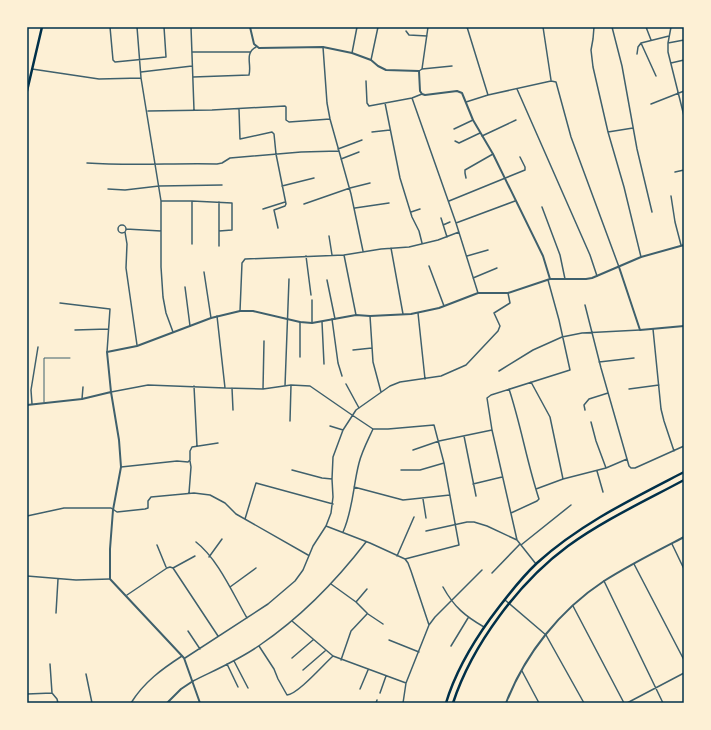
<svg xmlns="http://www.w3.org/2000/svg" width="711" height="730" viewBox="0 0 711 730" font-family="Karla,sans-serif">
<style>
.lines{fill:none;stroke-linecap:round;stroke-linejoin:round}
.service{stroke:#3f606c;stroke-width:1}
.minor{stroke:#3f606c;stroke-width:1.5}
.tertiary{stroke:#3f606c;stroke-width:2}
.secondary{stroke:#003049;stroke-width:2.5}
.primary{stroke:#003049;stroke-width:2.5}
.neatline{fill:none;stroke:#003049;stroke-width:1.5}
</style>
<rect width="100%" height="100%" fill="#fdf0d5"/>
<g class="lines">
<path class="service" d="M44,402V358H70"/>
<path class="minor" d="M110,27L113,60L115,62L166,57L164,27
M137,27L141,78L161,201V267L163,297L166,313L173,332
M191,27L194,110
M467,27L488,95
M543,27L551,80
M594,27L593,39L591,50L593,67L608,132L624,187L641,257
M612,27L622,66L637,149L652,212
M646,27L651,40
M671,27L668,43V52L684,116
M406,31L409,35L427,36
M641,43L656,76
M668,43L684,40
M323,47L327,103L330,119L351,194L363,251
M192,52H250
M352,53L357,27
M637,54L638,47L641,43L669,36
M371,60L378,27
M671,63L684,60
M32,69L99,79L141,78
M422,69L428,27
M419,71L422,69L452,66
M141,72L192,66
M193,77L249,75C252,64 244,54 256,47
M366,81L367,103L369,106L412,98L422,94
M517,89L590,255L597,276
M412,98L456,223L478,293
M466,102L488,95L551,81L556,82L571,137L619,267
M385,103L400,178L412,217L419,231L422,243
M651,104L684,91
M239,109L240,139L272,132L274,134L276,154L286,204L285,206L274,210L278,228
M148,111L212,110L285,106L286,107V120L289,122L330,119
M454,129L473,120
M372,132L390,130
M608,132L633,128
M482,136L516,120
M455,141L459,143L480,133
M338,149L362,140
M341,159L359,152
M87,163C130,166 173,163 217,164L222,163L230,158L301,152L339,151
M675,172L684,170
M466,178L465,173V170L493,154
M282,186L314,178
M108,189L125,190L159,186L222,185
M671,196L675,222L681,245
M161,201H192L232,203V230L219,231
M192,201V244
M449,201L525,170V167L520,157
M304,204L350,188L370,183
M542,207L560,255L565,279
M355,208L389,203
M263,209L285,202
M411,212L420,209
M441,218L447,237
M456,223L515,201
M443,225L450,222
M118 229a4 4 0 1 1 8 0a4 4 0 1 1-8 0Z
M126,229L161,231
M125,232L127,244L126,268L137,345
M329,236L332,255
M219,246V202
M391,248L403,314
M344,255L356,315
M306,256L311,295
M467,256L488,250
M429,266L444,306
M204,272L211,318
M473,278L497,268
M327,280L335,319
M185,287L190,326
M312,300V323
M60,303L110,309L107,352
M585,305L601,368L629,466L631,468H635L684,446
M240,311L242,263L245,259L344,255L381,249L409,247L438,240L459,232
M418,313L425,379
M217,316L225,388
M370,316L373,362L381,392
M332,319L338,363L342,376
M322,322L324,364
M653,329L661,409L664,421L674,451
M75,330L108,329
M353,350L372,348
M300,357V322
M599,362L634,358
M499,371L533,350L562,337L582,333L640,330
M531,382L550,417L563,479
M346,384L359,408
M194,386L197,446
M285,386L289,279
M232,388L233,410
M263,389L264,341
M509,389C521,425 527,463 539,499L537,501L511,513
M629,389L659,385
M111,392L148,385L225,388L263,389L291,385L310,386L352,415L373,429H388L434,425L444,463L459,545L405,559
M82,399L83,387
M32,404L31,390L38,347
M585,410L584,405L589,399L608,393
M290,421L291,385
M591,422L596,441L606,468
M330,426L343,430
M464,436L476,496
M413,450L439,441L492,430
M121,467L177,461L188,462L190,460V451L192,447L218,443
M292,470L322,478L332,479
M401,470H420L444,463
M597,471L603,492
M473,484L502,477
M354,487L403,500L450,495
M536,489L563,479L606,468L627,459
M189,493L191,467L190,461
M423,499L426,518
M27,516L64,508H111L117,512L145,509L148,508V501L151,497L194,493L210,495L225,503L236,514L308,555
M245,519L256,483L333,504
M326,526L370,543L405,559L408,563L411,571L429,625
M426,531L467,522H474L487,526L517,540L536,564
M343,532C353,510 353,486 359,463C362,451 368,440 373,429
M517,540L492,430L487,398L491,395L570,370L559,320L548,280
M196,542C218,559 233,594 247,618
M672,544L684,569
M157,545L166,567
M521,545L571,505
M397,556L414,517
M209,557L222,539
M634,564L684,660
M173,568L218,636
M492,573L520,544
M27,576L76,580L110,579
M604,581L663,703
M331,584L356,602L368,614L383,624
M230,587L256,568
M443,587C454,607 465,616 484,627
M127,595L167,568L170,567L173,568L195,556
M505,600L546,635L584,703
M356,602L367,589
M573,606L624,703
M56,613L58,579
M292,621L333,656L406,683
M188,631L200,649
M389,640L419,652
M259,646L274,669L278,679L287,695C298,694 323,665 333,656
M451,646L468,618
M185,658L268,604L295,581L303,570L313,546L326,526L331,513L333,497L332,479L333,457L343,430L356,410L390,386L400,382L441,376L466,365L498,331L500,326L494,313L510,303L508,293
M292,658L313,640
M341,660L351,631L367,614
M234,661L248,688
M50,664L52,693L57,699L58,703
M227,664L238,687
M303,670L325,651
M522,671L539,703
M86,674L92,703
M193,681C215,670 239,660 260,645C301,617 336,581 366,542
M360,689L368,670
M380,693L386,676
M27,694L52,693
M131,703C144,682 162,669 182,656
M376,703L377,700
M403,703L406,683L429,625L435,617L482,570
M627,703L684,673"/>
<path class="tertiary" d="M250,27L254,44L259,48L323,47L352,53L371,60L378,66L386,70L419,71L420,91L422,94L425,95L457,91L462,93L473,120L493,154L543,256L550,279
M619,267L640,330L684,326
M27,405L82,399L111,392
M167,703L181,689L193,681
M200,703L184,658L110,579V549L113,510L121,467L119,440L111,392L107,352L137,346L211,318L240,311H253L300,322L312,323L356,315L370,316L411,314L439,308L478,293H508L550,279H586L592,278L641,257L684,245
M506,703C525,654 560,610 604,581C629,565 657,551 684,537"/>
<path class="secondary" d="M27,91L42,27"/>
<path class="primary" d="M446,703C455,673 472,644 490,619C504,600 519,580 537,563C580,524 632,499 684,472
M453,703C472,645 519,582 568,546C604,520 645,501 684,480"/>
</g>
<rect width="711" height="730" fill="none" stroke="#fdf0d5" stroke-width="56"/>
<rect x="28" y="28" width="655" height="674" class="neatline"/>
</svg>
